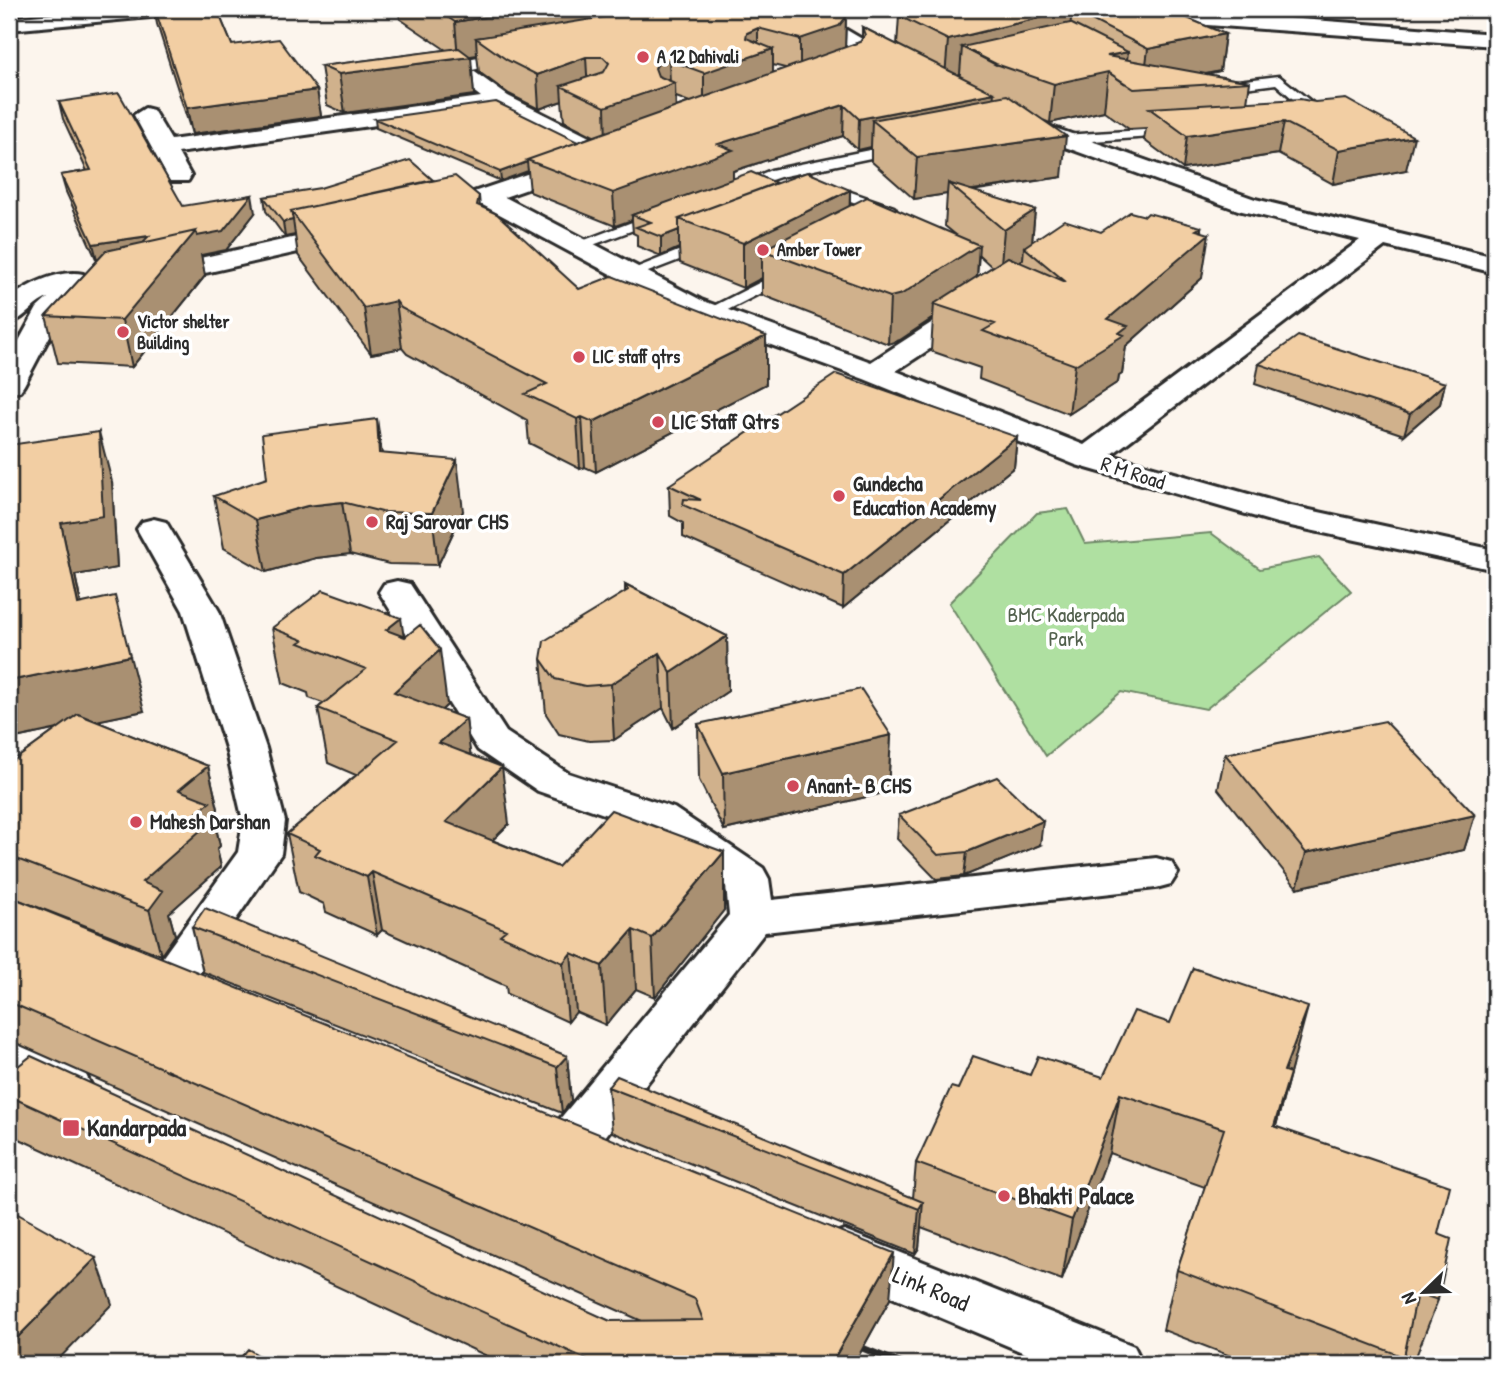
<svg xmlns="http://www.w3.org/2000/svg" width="1504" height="1373" viewBox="0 0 1504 1373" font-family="'Patrick Hand',sans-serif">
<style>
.green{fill:#afe0a1;stroke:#6d8666;stroke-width:2}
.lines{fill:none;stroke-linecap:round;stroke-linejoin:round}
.service-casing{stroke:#2b2b2b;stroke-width:5}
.minor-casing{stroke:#2b2b2b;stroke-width:6}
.secondary-casing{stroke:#2b2b2b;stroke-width:6}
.primary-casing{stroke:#2b2b2b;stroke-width:6}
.service{fill:#fff;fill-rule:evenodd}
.minor{fill:#fff;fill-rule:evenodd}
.secondary{fill:#fff;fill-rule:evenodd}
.primary{fill:#fff;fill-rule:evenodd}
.rail{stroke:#2b2b2b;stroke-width:7}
.wall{fill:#d0b18c;stroke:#2b2b2b;stroke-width:2;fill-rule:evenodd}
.shaded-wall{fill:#a99072;stroke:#2b2b2b;stroke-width:2}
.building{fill:#f2cea3;stroke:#2b2b2b;stroke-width:2}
.poi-dot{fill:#d1495b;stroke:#fff;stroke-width:2.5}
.labels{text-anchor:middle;stroke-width:7;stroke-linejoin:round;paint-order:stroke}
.far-poi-label{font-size:18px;font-weight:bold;fill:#2b2b2b;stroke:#fff;text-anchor:start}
.poi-label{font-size:21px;font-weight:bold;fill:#2b2b2b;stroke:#fff;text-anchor:start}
.street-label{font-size:21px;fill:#2b2b2b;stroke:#fff}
.park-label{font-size:21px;fill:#53614e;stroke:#fff}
.near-poi-label{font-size:24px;font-weight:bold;fill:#2b2b2b;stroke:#fff;text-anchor:start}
.near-street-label{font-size:24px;fill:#2b2b2b;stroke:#fff}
</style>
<rect width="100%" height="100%" fill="#fcf5ed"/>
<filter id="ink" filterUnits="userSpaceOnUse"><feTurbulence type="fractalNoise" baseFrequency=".0143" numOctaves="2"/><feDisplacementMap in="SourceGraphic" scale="14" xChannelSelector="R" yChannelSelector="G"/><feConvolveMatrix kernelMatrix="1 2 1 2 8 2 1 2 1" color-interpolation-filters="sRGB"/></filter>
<g filter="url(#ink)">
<path class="green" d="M1068,509L1085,544L1211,533L1260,569L1319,557L1351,591L1206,709L1121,692L1046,756L949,603L1037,513Z"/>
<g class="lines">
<g class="service-casing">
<path id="service" d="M1279,76L1328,115V121H1318L1276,84L1221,91L1215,87L1221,83Z
M1176,128L1181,129V135L1063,143L1056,139L1063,135Z
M899,144L906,148L904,151L780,177L735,192L728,188L771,170Z
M822,182L894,207L896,210L894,213H884L817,189V183Z
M661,211L668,215L666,218L582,249L577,251L569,246Z
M708,239L716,244L713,247L635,277H623L621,274Z
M790,267L796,269V275L714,317L708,318L700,313Z"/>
</g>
<g class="minor-casing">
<path id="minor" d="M111,9H182L172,15L9,30V18Z
M1135,9H1172L1495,34V46L1124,19L1121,15L1124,11Z
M530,47L540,53L537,57L472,70L508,96L613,149L617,154L613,159H597L497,108L178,153L191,176L188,181H170L167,176L134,115L145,108L153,110L171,140L481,97L447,71L443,67L447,63Z
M1018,115L1255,199L1495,257V273L1385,246L1111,455L1291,506L1495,550V570L1277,523L1076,465L864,379L681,312L477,202L474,197L477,192H495L701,300L871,362L965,301H985L989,307L985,313L896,371L1084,445L1360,240L1238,210L1010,127L1007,122L1010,117Z
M154,519L166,522L219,611L266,748L285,821L281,854L274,864L187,991L170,996L153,991L147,979L238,852L243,821L226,748L183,611L137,529L142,522Z
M397,581L410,584L506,732L568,773L674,808L763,868L769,879L772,900L1156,858L1171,862L1178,873L1171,884L1156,888L765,932L590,1156L572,1162L554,1156L546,1141L554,1126L729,915L726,886L644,828L538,791L478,750L379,592L384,584Z"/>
</g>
<g class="secondary-casing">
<path id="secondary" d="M788,9H811L879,49L869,55L841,45Z
M577,157L585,159L589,164L585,169L438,220H420L416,215L420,210Z
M347,226L356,229L360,234L356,239L85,300L62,313L24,385L20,391L9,394V359L37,308L48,298C32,304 25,320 9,323V300C24,285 61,269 83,274L85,283Z"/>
</g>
<g class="primary-casing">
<path id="primary" d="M9,1041L85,1073L92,1087L85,1101L67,1106L9,1081Z
M844,1230L1134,1346L1143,1364H1051L825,1269L817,1253L825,1237Z"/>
</g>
<use href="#service" class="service"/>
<use href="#minor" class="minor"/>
<use href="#secondary" class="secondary"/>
<use href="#primary" class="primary"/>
<path class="rail" d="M845,1341L902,1364"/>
</g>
<path class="wall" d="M154,9H217L232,45L317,90L321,116L192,134L157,24Z
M398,9H832L846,17L845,47L860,42L862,39V27L897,45L899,16L934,9H1166L1225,34L1220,71L1206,74L1250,82L1247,102L1406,170L1333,184L1278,154L1183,169L1144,140L1146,128L1129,129L1104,111L1050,123L1045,121L1062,177L972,191L1035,210L1032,242L1101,232L1145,216L1201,227L1202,278L1126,346L1122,374L1119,376L1118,382L1069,414L979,379L980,368L931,351L933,318L900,340L888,344L762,295V278L743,288L680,263L679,248L661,256L637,246V235L633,233L632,220L615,226L530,192L528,171L501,181L376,128L375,119L578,142L594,136L564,121L562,101L539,109L509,94L479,72L477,55L470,56L474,95L345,113L327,105L321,66L446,50L400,19ZM773,65L785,68L773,73ZM676,97L690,102L676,107ZM843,136L858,150L871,147V161L914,199L947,194L945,226L956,235L850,206V190L733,179V171ZM979,255L992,267L977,277Z
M59,102L183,206L255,213L226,250L201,255L205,276L132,367L58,363L46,316L97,261L66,192L61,175L87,171L63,119Z
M433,180L479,196L480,207L579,289L766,336V384L596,472L585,467L580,469L529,443L527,420L407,354L402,348L371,354L298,255L295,235L285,237L266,211L264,197Z
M1259,364L1445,383L1440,404L1404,435L1255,384Z
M1017,437L1014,467L843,608L683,537V523L670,516L669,485Z
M382,453L463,511L438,565L389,564L350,554L316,558L266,572L224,548L214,496Z
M112,482L117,568L75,575L81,604L144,711L95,721L208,766L218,809L213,814L220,846L217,849L221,867L169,913L175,935L161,955L9,896L890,1299L854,1364H504L9,1134V1073L610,1321H642L9,1040V764L57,729L15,738L9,720Z
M625,584L727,636L728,691L673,728L663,708L614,740L589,741L559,734L546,714L541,659L625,592Z
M272,628L404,637L447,705L442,710L466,719L470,755L509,824L492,840L558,867L724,910L655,997L636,989L606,1025L576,1012L568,1022L507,994L506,986L382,930L377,935L326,912L324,904L299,892L287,834L356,775L328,763L318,708L323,703L309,698L308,693L283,683Z
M698,724L891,735L888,792L724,830L699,780Z
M1225,754L1475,815L1464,850L1297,888L1218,789Z
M899,815L1040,845L964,876L936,879L897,839Z
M192,927L567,1056L571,1101L562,1113L203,972Z
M1292,1066L1276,1126L1438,1234V1300L1415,1359L1404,1355L1401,1364H1251L1163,1330L1177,1270L1205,1187L1109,1153L1062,1280L921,1227L919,1248L915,1254L612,1132L608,1087L913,1198L916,1163L958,1089L1030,1075L1103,1077Z"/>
<path class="shaded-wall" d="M9,9H31L9,13Z
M532,9H743L476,38L477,55L458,58L455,22Z
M1072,10L1068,46L996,65L962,47L960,74L945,77L948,40Z
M846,17L845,49L800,73V39Z
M758,28V54L773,49V83L704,107V73L747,33Z
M1225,34L1220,71L1143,87L1148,49Z
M1128,52L1124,83L1108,72L1104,111L1050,123L1054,84L1107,56Z
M471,57L474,95L345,113L339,74Z
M586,57L588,92L561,86L562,101L539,109L537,75Z
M669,60L670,84L675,83L676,117L606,143L605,107L655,68L659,62Z
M317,90L321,116L192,134L187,108Z
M994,93L991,123L872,120L871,147L858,150L859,119Z
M844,105L843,136L733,171V182L632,215V220L615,226L613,193L718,144Z
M1284,122L1278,154L1183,169L1187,136Z
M1066,136L1062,177L959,192L948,183L947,194L914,199L917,157Z
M1414,137L1406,170L1333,184L1339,150Z
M527,162L528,171L501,181L500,172Z
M850,190L849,233L762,250V278L743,288V243Z
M252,195L255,213L226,250L201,255L205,276L132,367L122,320L98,263L93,244L149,236Z
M1035,210L1031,252L1024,247L1023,259L1000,274L1004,230Z
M293,220L295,235L285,237L283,222Z
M1201,227L1199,242L1209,234L1202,278L1126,346L1122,374L1119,376L1118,382L1069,414L1075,365L1108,319L1196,230Z
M679,230V248L661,256V237Z
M979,245L976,290L934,304L933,318L900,340L888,344L890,297Z
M396,301L402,348L371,354L364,308Z
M766,336V384L596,472L593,422Z
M1445,383L1440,404L1404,435L1410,414Z
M582,417L585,467L580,469L577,419Z
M377,419L384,469L379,453Z
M99,432L112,482L117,568L75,575L92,658L78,604L61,523Z
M1017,437L1014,467L843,608L844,575Z
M457,460L463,511L438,565L432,513Z
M342,502L350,554L316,558L266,572L256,520L307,506Z
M401,618L409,672L386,630Z
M727,636L728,691L673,728L671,673Z
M440,650L447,705L402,748L394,692Z
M660,653L663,708L614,740L611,684Z
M130,656L144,711L15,738L9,720V681Z
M466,719L473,775L439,743Z
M891,735L888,792L724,830L723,773Z
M208,766L218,809L213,814L220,846L217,849L221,867L169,913L175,935L161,955L142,882L179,790Z
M502,767L509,824L453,879L446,822Z
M1475,815L1464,850L1297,888L1306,853Z
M1043,821L1040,845L964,876L967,852Z
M724,852V910L655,997L652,938Z
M372,872L382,930L377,935L367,877Z
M633,930L636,989L606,1025L602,966Z
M571,953L576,1012L568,1022L563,963Z
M1308,1007L1274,1133L1258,1185L1284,1071Z
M567,1056L571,1101L562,1113L557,1067Z
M1120,1094L1109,1153L1062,1280L1072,1220Z
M923,1202L919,1248L915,1254L919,1209Z
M894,1253L890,1299L854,1364H831Z
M96,1258L112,1304L54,1364H9V1346Z"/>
<path class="building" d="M155,9H217L232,45L279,39L317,90L187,108Z
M435,9H532L455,22Z
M654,9H832L846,17L839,26L800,39L758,28L747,33L746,38L773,49L704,73L669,60L659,62L655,68L658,76L675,83L605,107L561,86L604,72L609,63L603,57H586L537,75L507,60L476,38Z
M934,9H1166L1225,34L1148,49L1072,10L948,40L899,16Z
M1070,23L1128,52L1107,56L1250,82L1134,89L1108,72L1054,84L996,64L962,47Z
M862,27L994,93L859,119L844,105L718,144L733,150L613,193L527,160L860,42L865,35Z
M459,48L471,57L339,74L321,66Z
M119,93L183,206L252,195L223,231L197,236L196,231L142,243L149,236L93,244L61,175L91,170L59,102Z
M1007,95L1066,136L917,157L872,120Z
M1300,99L1315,102L1346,99L1414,137L1339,150L1284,122L1187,136L1149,108Z
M496,102L578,142L527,160V162L500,172L375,119Z
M410,160L433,180L291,211L293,220L283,222L264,197L320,188Z
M751,172L776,183L679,219V230L661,237L636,227L651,222L632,215Z
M807,172L850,190L743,243L679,219Z
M455,176L479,196L477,205L497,214L579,289L612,276L766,336L593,422L582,417L577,419L525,394L547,384L401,308L396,301L364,308L291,211Z
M948,183L1035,210L1004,230Z
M867,197L979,245L902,294L890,297L762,250Z
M1130,212L1145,216L1148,213L1201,227L1196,230L1209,234L1108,319L1128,326L1119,333L1124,335L1075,365L983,331L995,324L934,304L1008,257L1066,282L1024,247L1064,220L1101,232Z
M196,231L122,320L46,316L106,251Z
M1298,336L1445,383L1410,414L1259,364Z
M836,374L1017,437L844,575L683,505L684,499L701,500L669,485Z
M377,419L379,453L457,460L432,513L382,512L342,502L307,506L256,520L214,496L267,478L262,434Z
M99,432L103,516L61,523L78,604L115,596L130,656L9,681V445Z
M625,584L727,636L671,673L660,653L611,684L585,686L555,679L541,659L544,641L628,590Z
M323,590L401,618L386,630L405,637L420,625L440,650L394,692L466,719L439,743L502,767L446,822L558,867L611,810L724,852L652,938L633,930L602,966L571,953L563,963L500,935L506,930L372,872L367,877L315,855L320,849L287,834L398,740L318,708L366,669L299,643L303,640L272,628Z
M861,689L891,735L723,773L698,724Z
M78,714L208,766L179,790L210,802L194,815L210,822L142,882L163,891L149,910L9,856V764Z
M1385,721L1475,815L1306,853L1225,754Z
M997,777L1043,821L967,852L938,855L899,815Z
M9,896L894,1253L831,1364H597L9,1096V1073L31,1056L610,1321L703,1320L695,1299L9,1002Z
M205,908L567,1056L557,1067L192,927Z
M1193,968L1308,1007L1284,1071L1290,1073L1274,1126L1450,1186L1438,1234L1451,1239L1438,1300L1417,1293L1404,1357L1177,1270L1224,1129L1120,1094L1072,1220L916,1163L951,1087L958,1089L973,1056L1030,1075L1038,1056L1103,1077L1134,1011L1170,1023Z
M617,1076L923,1202L919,1209L608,1087Z
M9,1209L96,1258L9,1346Z
M248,1349L273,1364H235Z"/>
</g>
<g class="poi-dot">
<circle cx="643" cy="57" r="7"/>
<circle cx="763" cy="250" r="7"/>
<circle cx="123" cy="332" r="7"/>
<circle cx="579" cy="357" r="7"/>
<circle cx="658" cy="422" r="7"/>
<circle cx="839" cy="496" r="7"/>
<circle cx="372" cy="522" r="7"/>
<circle cx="793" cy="786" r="7"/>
<circle cx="136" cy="822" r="7"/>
<rect x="62" y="1119" width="18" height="18" rx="3.5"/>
<circle cx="1004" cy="1196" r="7"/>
</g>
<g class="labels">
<g class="far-poi-label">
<text x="657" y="63">A 12 Dahivali</text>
<text x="777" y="256">Amber Tower</text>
<text x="137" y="328">Victor shelter<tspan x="137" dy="21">Building</tspan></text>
<text x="593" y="363">LIC staff qtrs</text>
</g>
<g class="poi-label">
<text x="672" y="429">LIC Staff Qtrs</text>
<text x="853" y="491">Gundecha<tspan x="853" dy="24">Education Academy</tspan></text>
<text x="386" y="529">Raj Sarovar CHS</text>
<text x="807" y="793">Anant- B CHS</text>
<text x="150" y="829">Mahesh Darshan</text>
</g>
<g class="street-label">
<text transform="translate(1133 473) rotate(18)" y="7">R M Road</text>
</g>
<g class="park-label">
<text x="1066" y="622">BMC Kaderpada<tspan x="1066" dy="24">Park</tspan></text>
</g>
<g class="near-poi-label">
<text x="87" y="1136">Kandarpada</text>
<text x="1018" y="1204">Bhakti Palace</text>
</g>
<g class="near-street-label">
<text transform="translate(931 1289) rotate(23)" y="8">Link Road</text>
</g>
</g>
<rect width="1504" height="1373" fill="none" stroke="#fff" stroke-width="35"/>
<rect x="18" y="18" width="1469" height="1338" fill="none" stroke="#2b2b2b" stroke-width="2.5" filter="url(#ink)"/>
<g transform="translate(1424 1292) rotate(247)" stroke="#ffffff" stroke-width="5" paint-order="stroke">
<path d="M0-5L12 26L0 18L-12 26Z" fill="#2b2b2b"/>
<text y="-10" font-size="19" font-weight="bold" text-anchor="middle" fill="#2b2b2b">N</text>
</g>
</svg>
